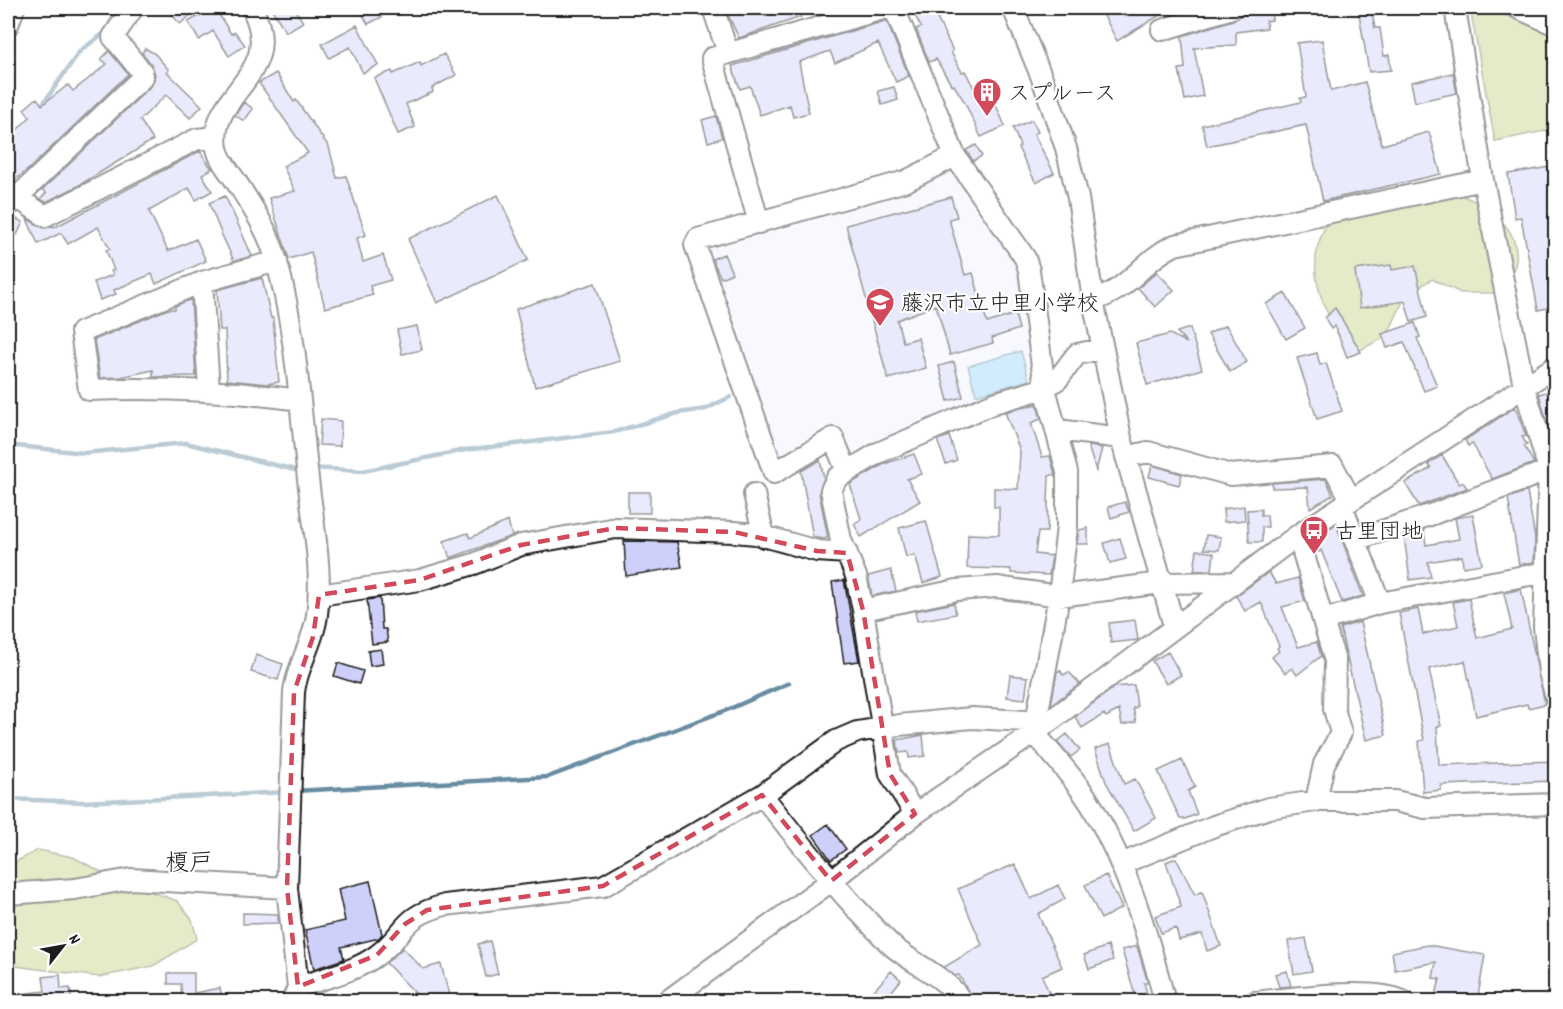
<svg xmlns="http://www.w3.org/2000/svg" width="1563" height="1009" viewBox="0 0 1563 1009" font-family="Dekko,'Klee One',sans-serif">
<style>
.built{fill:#f0f1fd}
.green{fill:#c4d286;stroke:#707751;stroke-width:1.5}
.water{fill:#9ad7fb;stroke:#688ca2;stroke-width:1.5}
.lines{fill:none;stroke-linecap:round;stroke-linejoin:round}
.stream{stroke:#688ca2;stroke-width:4.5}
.building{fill:#ced0f9;stroke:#1c1c1c;stroke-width:1.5}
.minor-casing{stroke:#1c1c1c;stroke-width:24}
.minor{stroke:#fff;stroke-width:20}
.marked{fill:none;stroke:#d1495b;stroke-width:4.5;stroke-dasharray:12 8;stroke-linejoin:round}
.labels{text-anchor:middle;stroke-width:4.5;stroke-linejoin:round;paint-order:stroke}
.poi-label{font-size:22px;fill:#1c1c1c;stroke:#fff;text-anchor:start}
.neighbourhood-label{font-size:24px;fill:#1c1c1c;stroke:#fff}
</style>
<rect width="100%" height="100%" fill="#fff"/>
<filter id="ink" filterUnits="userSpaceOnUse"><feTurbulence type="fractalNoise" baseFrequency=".0167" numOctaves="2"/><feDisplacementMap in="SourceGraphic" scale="12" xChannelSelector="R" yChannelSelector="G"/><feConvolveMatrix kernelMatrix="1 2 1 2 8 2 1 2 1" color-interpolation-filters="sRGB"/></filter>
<g filter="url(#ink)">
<path class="built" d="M950,162L1022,260L1036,379L1029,386L854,458L847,455L837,429L779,462L701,246Z"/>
<path class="green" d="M1470,8H1490L1555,37V129L1495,141Z
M1447,190C1477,199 1521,223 1516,261C1514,272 1510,283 1507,293H1461L1432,279L1406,295L1387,336L1349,356C1322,303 1296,264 1336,209Z
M38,850L73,857L113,878L177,901L192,919L197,939L153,966L99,977L8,965V866Z"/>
<path class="water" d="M1021,351L1029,380L976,395L968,366Z"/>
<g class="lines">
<path class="stream" d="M40,108L80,51L104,33L119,8
M8,445L84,453L186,443L295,470L303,469
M312,468L363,471L465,450L614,432L678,413L706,409L730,397
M294,791L548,777L727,710L789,683
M8,799L83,802L286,792"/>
</g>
<path class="building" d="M166,8H199L180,24Z
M213,8H215L231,34L235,32L245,45L229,56L213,31L199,40L188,22Z
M271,8H294L303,22L286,32Z
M359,8H377L382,17L368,24Z
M737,8H797L801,17L739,38L727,13Z
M911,8H932L953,51L951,52L962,72L965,71L982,103L993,98L1005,126L981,137L964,101L954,85L952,86L936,59L929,62L916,29L921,27Z
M1100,8H1194L1171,15L1170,9L1117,41Z
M1259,8H1271L1272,20L1266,21L1267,28L1236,32V45L1194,48L1203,96L1185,100L1179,69L1185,68L1182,36L1236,19L1242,15L1259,12Z
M1358,8H1371L1375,28H1380L1384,56L1389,55L1391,70L1369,72Z
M882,22H887L909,76L896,82L878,43L835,63L830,51L799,62L809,113L793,117L790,105L760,115L750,86L740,89L732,66Z
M357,25L378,65L363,73L350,47L329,58L322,44Z
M1322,40L1331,91L1365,82L1382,145L1429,132L1441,174L1323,201L1306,125L1207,146L1202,125L1301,102L1300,98L1306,97L1297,43Z
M145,48L155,54L169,70L167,72L202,106L190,118L166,95L140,120L153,140L78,186L46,202L40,199L46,193L43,189L152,85L155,75L152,65L142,53Z
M109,51L128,74L30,168L14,181L8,174V139L30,117L24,109L37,98L42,105L68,85L73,91L107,64L101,59Z
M444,54L456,75L432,88L433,92L406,104L415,127L398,134L374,78L392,71L393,74L420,62L421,66Z
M276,73L294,102L296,100L329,147L337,178L346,176L366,235L357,238L363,262L383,255L391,280L370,286L373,295L325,308L311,252L289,259L269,198L295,191L283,166L308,153L259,83Z
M1453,73L1457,93L1415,102L1411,82Z
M894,87L898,100L882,105L878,91Z
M244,102L253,109L244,121L235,115Z
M716,116L722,138L708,142L702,120Z
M1032,120L1038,132L1034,134L1054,173L1036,183L1018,148L1020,146L1013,128Z
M976,145L982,156L973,161L966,150Z
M200,151L212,169L202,174L212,191L196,200L189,188L149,211L168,251L196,239L206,261L156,284L152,274L114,290L116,294L100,300L94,282L113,275L111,271L114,270L106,250L110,249L98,227L68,244L61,233L38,244L27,219L44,228L57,226Z
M1556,166V306L1538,310L1521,217L1515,218L1508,174Z
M498,195L528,260L437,303L408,239Z
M225,196L234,215L252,256L234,261L221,233L209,203Z
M951,197L957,217L949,219L965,275L973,273L987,323L1015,314L1019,329L992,338L993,343L950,355L936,305L897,320L903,342L918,338L926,368L888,379L846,225Z
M12,217L23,222L17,235L8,231V218Z
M724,254L732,273L721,278L712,259Z
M1391,265L1392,270L1415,266L1427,317L1411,322L1405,301L1360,308L1355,270Z
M1157,272L1174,290L1155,307L1138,288Z
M262,278L271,318H273L279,382L267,384L227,380L225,330H220L217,290Z
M595,283L620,361L535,387L516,309Z
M1285,293L1305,328L1286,339L1266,304Z
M191,299L196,376L153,377V370L121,377L100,378L94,340L168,309H175V306Z
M1335,308L1337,311L1361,352L1347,357L1335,326L1331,329L1325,318Z
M1415,323L1420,337L1417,338L1437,386L1424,391L1404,342L1387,348L1382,334Z
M1226,325L1247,362L1230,372L1208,334Z
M417,326L422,350L402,354L397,330Z
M1190,328L1202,369L1147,385L1136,343L1170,334L1187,343L1177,332Z
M1317,353L1320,365L1326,363L1342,411L1317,419L1297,358Z
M954,362L963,397L948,401L939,366Z
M1556,389V427L1549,429L1539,394Z
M1037,404L1041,419L1031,423L1042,457L1050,456L1055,474L1049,476L1047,532H1038L1035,554L1052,556L1049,575L1011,573V569L967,568L968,534L999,535V507H994V488L1018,489L1020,451L1005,412Z
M1515,407L1526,436L1522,437L1527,445L1524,446L1534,463L1492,479L1472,443L1468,446L1465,440Z
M321,419L341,421L340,446L319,445Z
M949,436L957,460L946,464L937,440Z
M1088,446L1102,448L1096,471Z
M914,454L922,474L907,479L920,501L861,537L854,524L861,519L850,484L884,464Z
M1442,455L1459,484L1463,482L1467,488L1419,506L1405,483L1431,468L1428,464Z
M820,460L824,478L819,492L828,538L823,539L813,537L801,471Z
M1152,465L1182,474L1179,485L1149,477Z
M1326,479L1333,495L1310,508L1308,487L1272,488V483Z
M1527,491L1535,538L1534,562L1519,565L1508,498Z
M628,492H650V513H628Z
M1125,502L1129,512L1111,518L1108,507Z
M1244,506L1245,520L1224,522L1223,509Z
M1261,509V515H1267L1268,527H1262V542H1249L1247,510Z
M1473,515L1482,564L1463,567L1462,556L1428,562L1431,577L1410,580L1404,536L1424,530L1426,545L1459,539L1455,518Z
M508,521L512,536L450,558L444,541L468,533L470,538Z
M926,521L942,577L923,583L915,555L906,557L899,528Z
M1336,524L1363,596L1342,602L1321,550L1319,552L1312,540Z
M1088,528V544H1077L1079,530Z
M1206,535L1221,537L1219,550L1204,549Z
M1120,538L1126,559L1110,563L1104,543Z
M624,541L677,542L682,567L626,576Z
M1197,550L1214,553L1212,570L1194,571Z
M891,570L896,591L872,596L868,576Z
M1269,572L1276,584L1298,578L1305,601L1282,607L1298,647L1317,642L1321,656L1297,675L1292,668L1285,673L1272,657L1279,651L1277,648L1279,646L1261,602L1245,611L1236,596Z
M844,580L859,661L844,663L832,582Z
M1521,589L1545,704L1528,708L1527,704L1476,716L1465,661L1429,669L1441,726L1437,727L1439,765L1556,761V781L1441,785V790L1423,792L1419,741L1424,740L1399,613L1418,609L1423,634L1458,626L1453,602L1469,599L1477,638L1512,629L1504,593Z
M380,598L382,629H386L388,642L372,644L367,600Z
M954,603L956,614L917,621L915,611Z
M1135,620L1138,640L1111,643L1109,623Z
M1360,622L1386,735L1366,740L1340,628Z
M381,649L383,664L370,666L368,651Z
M1168,652L1181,675L1166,684L1152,661Z
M256,655L283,664L278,680L251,672Z
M338,663L363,671L359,684L334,676Z
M1060,670L1063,675L1069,672L1080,684L1051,705L1057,672Z
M1010,675L1028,677L1025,699L1007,697Z
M1134,685L1137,707L1133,708L1136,722L1122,725L1119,710L1106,717L1104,714L1082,728L1075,717L1115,687Z
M1067,734L1080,750L1071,757L1057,742Z
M923,735L925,756L909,758L908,752L899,753L897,740Z
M1110,744L1124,784L1135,779L1156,818L1134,831L1106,782L1095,749Z
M1182,760L1195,787L1188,791L1197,814L1185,819H1180L1158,771Z
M828,824L846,849L831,860L813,835Z
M1176,858L1195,895L1202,891L1221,946L1207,951L1202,934L1179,940L1176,928L1161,933L1155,916L1181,907L1166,862Z
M1015,864L1031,899L1058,885L1065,899L1038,914L1062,967L1042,976L1053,1002H974L959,975L955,976L944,967L982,945L958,889Z
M1106,875L1122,908L1101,919L1085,885Z
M370,881L382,934L379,938L341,947L344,959L314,969L305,930L345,921L338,889Z
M243,913L278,914V923L243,924Z
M1306,938L1312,971L1294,974L1288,941Z
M490,941L498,974L486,977L478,944Z
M1428,945L1485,955L1477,1002H1444L1435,999L1440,979L1433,978L1436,962L1395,970L1392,952Z
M1108,946L1113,960L1089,969L1084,955Z
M1137,946L1148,983H1144L1148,996L1136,999L1122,950Z
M403,948L423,969L441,964L451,1002H424L386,963Z
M891,971L901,980L883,1002H864Z
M1287,971L1291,986L1279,987L1275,974Z
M168,973H194V993L220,988L223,1002H182L181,984H168Z
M60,975L61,989L70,988L72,1002H22L21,994L45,991L43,977Z"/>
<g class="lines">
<g class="minor-casing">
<path id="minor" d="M252,8C287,77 207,91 217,148C219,160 230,172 237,183C253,208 268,230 276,259C296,330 300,406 308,479C313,524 323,570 317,615C314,642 297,665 294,692L287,888L298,987L292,1002
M713,8L728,53
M894,8L955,156L1025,258L1029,270L1045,388L1067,472V527L1059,596L1034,733
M1013,8L1042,78L1066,148L1078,198L1093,300L1121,438L1174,626
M1455,8L1483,180L1524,386L1549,470L1544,627L1549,672L1556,697
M1518,8L1556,25
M8,25L14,8
M1162,30L1232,8
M16,197L45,216L197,139L216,137
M8,206L143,77L142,72L113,37L133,8
M759,223L712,58L887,8
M277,261L202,282L81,332L89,390C163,387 226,390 300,400
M202,282L209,389
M1093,300C1129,291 1142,260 1175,245L1483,180
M1058,430L1121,438
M1126,457L1148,452L1231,475L1333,466L1351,500
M847,471L833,438L774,473L695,245L698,239L906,181L955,156
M754,494L764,537
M1342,506L1380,603
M1298,535L1335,661L1334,709L1341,733L1324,764L1316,801
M1355,540L1433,514L1549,470
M319,595L420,580L474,564L521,545L616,528L734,532L756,534L817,551L847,553
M863,610L957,590L997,587L1059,596L1162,583L1234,582
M1324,620L1380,603L1546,572
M762,795C802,845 842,896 888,942C910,964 945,974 962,1002
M915,814L890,774L863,610L856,576L841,540L831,490L837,478L878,453L994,403L1045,388L1058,379L1077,354L1102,349
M1121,864L1214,826L1269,808L1316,801H1395L1425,808L1556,804
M8,894L75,889L131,879L287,888
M298,987C324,978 354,972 376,956C408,933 399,917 445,905L603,886L762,795L836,741L857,732L899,725L972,718L1025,721C1047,750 1075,777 1093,808C1128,868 1148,935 1165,1002
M666,1002L831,881L915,814L1034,733L1298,535L1556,366
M1255,1002C1290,998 1375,986 1405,1002"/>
</g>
<use href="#minor" class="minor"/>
</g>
</g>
<path d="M0 0H1563V1009H0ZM616,528L734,532L817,551L847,553L863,610L890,774L915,814L831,881L762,795L603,886L427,910L405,924L377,955L298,987L287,888L294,692L313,637L319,595L420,580L521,545Z" fill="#fff" fill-opacity=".55" fill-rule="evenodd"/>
<path class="marked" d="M616,528L734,532L817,551L847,553L863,610L890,774L915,814L831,881L762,795L603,886L427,910L405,924L377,955L298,987L287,888L294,692L313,637L319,595L420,580L521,545Z"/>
<defs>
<g id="building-pin" transform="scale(1.5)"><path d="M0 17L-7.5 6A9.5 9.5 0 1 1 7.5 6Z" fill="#d1495b" stroke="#fff"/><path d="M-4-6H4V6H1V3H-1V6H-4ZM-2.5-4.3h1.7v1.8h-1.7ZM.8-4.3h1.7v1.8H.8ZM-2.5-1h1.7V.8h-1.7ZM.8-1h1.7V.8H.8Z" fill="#fff"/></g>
<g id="school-pin" transform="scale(1.5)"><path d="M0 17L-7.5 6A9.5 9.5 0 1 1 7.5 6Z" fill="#d1495b" stroke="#fff"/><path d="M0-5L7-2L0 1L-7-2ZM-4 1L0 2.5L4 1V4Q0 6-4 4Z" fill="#fff"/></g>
<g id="bus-pin" transform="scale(1.5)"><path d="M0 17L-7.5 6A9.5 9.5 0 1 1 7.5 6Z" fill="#d1495b" stroke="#fff"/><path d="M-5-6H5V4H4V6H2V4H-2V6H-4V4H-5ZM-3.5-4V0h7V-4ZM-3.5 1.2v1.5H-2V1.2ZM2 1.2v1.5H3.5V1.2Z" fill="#fff"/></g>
</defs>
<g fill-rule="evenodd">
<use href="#building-pin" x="987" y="92"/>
<use href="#school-pin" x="880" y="302"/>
<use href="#bus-pin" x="1314" y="530"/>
</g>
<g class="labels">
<g class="poi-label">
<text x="1008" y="100">スプルース</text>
<text x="901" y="310">藤沢市立中里小学校</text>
<text x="1335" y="538">古里団地</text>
</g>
<g class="neighbourhood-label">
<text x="189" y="870">榎戸</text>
</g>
</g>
<rect width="1563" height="1009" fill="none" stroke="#fff" stroke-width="30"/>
<rect x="15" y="15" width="1533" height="979" fill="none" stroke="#1c1c1c" stroke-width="2" filter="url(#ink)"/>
<g transform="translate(63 946) rotate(59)" stroke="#ffffff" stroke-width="4.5" paint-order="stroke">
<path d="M0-4.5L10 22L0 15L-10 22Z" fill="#1c1c1c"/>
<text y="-9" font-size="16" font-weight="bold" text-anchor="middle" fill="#1c1c1c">N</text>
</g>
</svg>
